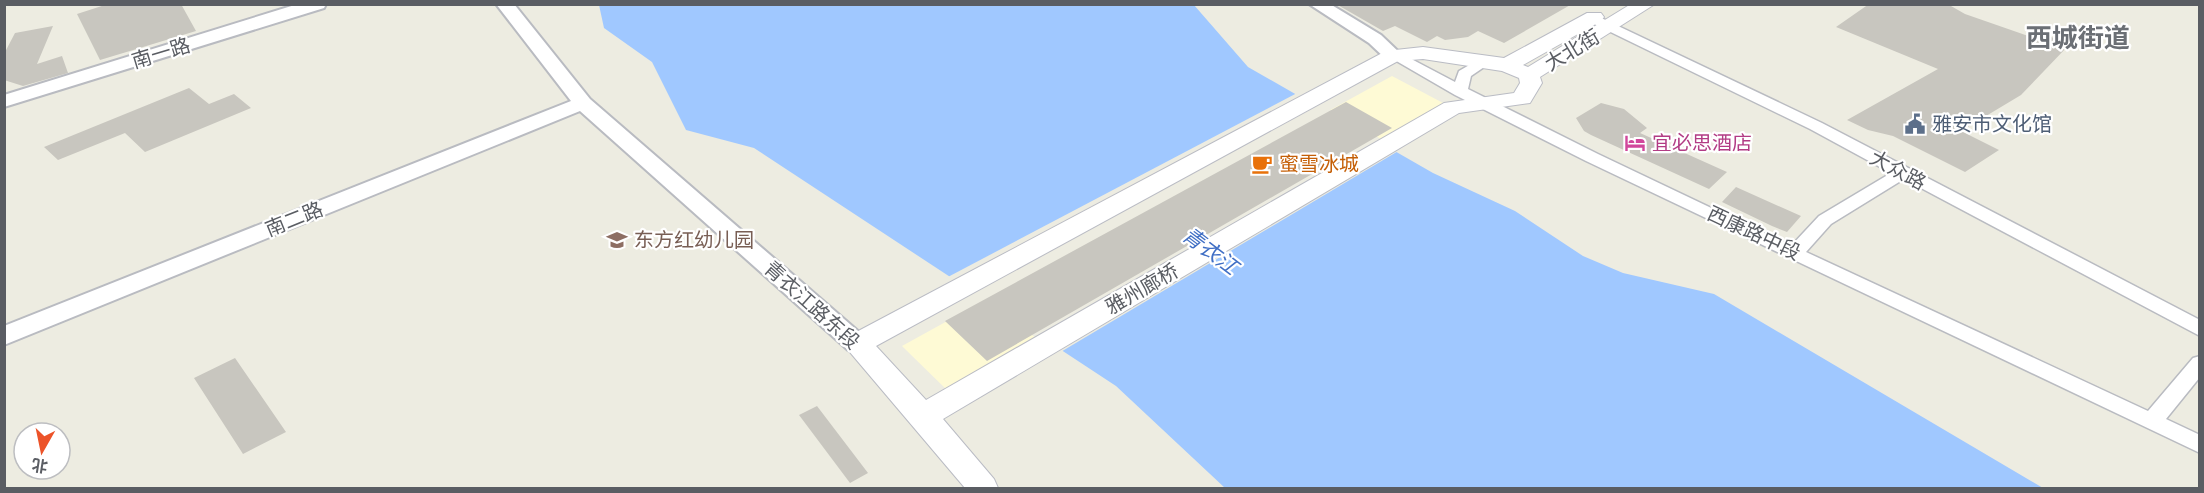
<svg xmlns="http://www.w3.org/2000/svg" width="2204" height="493" viewBox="0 0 2204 493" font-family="'Fira Sans Condensed','Noto Sans SC',sans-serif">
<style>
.commercial{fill:#fefad5}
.water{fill:#a0c8ff}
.pier{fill:#edece1}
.building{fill:#c8c6bf}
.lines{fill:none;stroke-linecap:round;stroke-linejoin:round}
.minor-casing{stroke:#b9bbc1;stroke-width:3}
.tertiary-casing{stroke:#b9bbc1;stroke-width:4}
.secondary-casing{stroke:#babcc4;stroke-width:2}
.minor{fill:#fff;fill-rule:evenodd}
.tertiary{fill:#fff;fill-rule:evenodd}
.secondary{fill:#fff;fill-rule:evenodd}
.labels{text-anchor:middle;stroke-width:4.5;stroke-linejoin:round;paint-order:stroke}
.street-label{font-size:20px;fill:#5a5d63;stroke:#fff}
.service-label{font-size:20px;fill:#4e5e75;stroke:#fff;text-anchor:start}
.hotel-label{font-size:20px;fill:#b23c85;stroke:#fff;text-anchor:start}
.food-label{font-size:20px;fill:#c56008;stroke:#fff;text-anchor:start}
.education-label{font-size:20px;fill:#785e54;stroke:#fff;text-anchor:start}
.water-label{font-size:21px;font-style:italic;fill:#406fc5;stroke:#fff}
.district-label{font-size:26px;font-weight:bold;fill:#6b6f75;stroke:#fff}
</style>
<rect width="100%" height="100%" fill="#edece1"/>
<path class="commercial" d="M1392,76L1445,104L951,394L902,346Z"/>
<path class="water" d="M599,5H1194L1248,67L1433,173L1515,211L1583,256L1623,273L1714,294L2043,488H1225L1116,386L754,148L686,130L652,62L604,28Z"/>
<path class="pier" d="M1299,92L1400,150L1059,353L946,278Z"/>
<path class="building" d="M108,4H181L196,31L100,60L77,14Z
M1336,4H1572L1504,43L1478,31L1468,37L1445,40L1437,36L1427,42L1395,26L1383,31Z
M1869,4L1951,6L1965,14L2034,38L2039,33L2066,42L2063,45L2067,47L2021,95L1961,131L1999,150L1965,172L1893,136L1868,130L1847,120L1938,69L1836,27Z
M53,26L37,64L62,56L68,73L23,86L4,80V54L15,33Z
M189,88L209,104L234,94L251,108L145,152L125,133L58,160L44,147Z
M1346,102L1392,128L987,361L945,321Z
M1601,103L1624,109L1647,128L1640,133L1727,172L1709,189L1591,135L1584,131L1576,118Z
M1736,187L1801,216L1787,232L1772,226L1722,202Z
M235,358L286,432L243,454L194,378Z
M817,406L868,473L850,483L799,415Z"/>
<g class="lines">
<g class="minor-casing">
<path id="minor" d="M1595,15L1822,123L2200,320V336L1904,179L1831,224L1806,252L2148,411L2193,358L2200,356V377L2166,419L2200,435V453L1586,161L1455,95L1386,55L1388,52H1398L1455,82L1459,71L1478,60H1488L1490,63L1471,76L1468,89L1598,154L1791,246L1819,216L1891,173L1810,129L1590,22V16Z"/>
</g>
<g class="tertiary-casing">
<path id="tertiary" d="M298,4H326L324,8L4,107V95Z
M496,4H514L590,99L866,338L869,344L866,350L857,353L848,350L580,111L4,345V326L571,101Z
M1309,4H1330L1381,35L1402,55L1393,61L1386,59L1369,43Z"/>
</g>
<g class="secondary-casing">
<path id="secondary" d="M1631,4H1655L1540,77L1542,83L1530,103L1459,113L943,419L994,479L998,488H965L843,344L847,337L1386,51L1423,47L1504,58L1587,13H1601L1604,17L1601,21L1523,65L1528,67ZM1423,59L1502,71L1519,78L1520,83L1514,93L1444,103L926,400L876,346L1398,61Z"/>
</g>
<use href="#minor" class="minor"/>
<use href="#tertiary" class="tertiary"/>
<use href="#secondary" class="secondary"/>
</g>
<defs>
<g id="civic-bare" transform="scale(1.62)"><path d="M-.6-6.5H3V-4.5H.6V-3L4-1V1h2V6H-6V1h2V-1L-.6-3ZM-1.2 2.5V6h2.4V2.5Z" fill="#5c6f8a" stroke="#fff" stroke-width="2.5" paint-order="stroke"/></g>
<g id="hotel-bare" transform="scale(1.62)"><path d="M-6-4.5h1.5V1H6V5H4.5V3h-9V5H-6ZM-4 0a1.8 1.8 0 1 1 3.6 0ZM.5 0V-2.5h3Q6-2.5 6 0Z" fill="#d1479c" stroke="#fff" stroke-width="2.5" paint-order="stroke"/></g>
<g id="cafe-bare" transform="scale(1.62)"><path d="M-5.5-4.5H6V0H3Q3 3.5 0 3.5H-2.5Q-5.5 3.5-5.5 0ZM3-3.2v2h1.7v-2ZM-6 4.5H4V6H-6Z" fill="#e8710a" stroke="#fff" stroke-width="2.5" paint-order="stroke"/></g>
<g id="school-bare" transform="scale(1.62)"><path d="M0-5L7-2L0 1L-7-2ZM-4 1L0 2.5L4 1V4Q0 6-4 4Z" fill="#8d6e63" stroke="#fff" stroke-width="2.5" paint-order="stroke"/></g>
</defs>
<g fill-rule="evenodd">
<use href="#civic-bare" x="1915" y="124"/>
<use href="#hotel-bare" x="1635" y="143"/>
<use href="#cafe-bare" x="1262" y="164"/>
<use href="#school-bare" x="617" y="240"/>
</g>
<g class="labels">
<g class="street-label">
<text transform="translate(1572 50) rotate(-31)" y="7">大北街</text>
<text transform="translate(161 53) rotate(-17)" y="7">南一路</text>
<text transform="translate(1898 170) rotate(28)" y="7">大众路</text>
<text transform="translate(294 219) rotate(-22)" y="7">南二路</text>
<text transform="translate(1754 233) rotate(25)" y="7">西康路中段</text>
<text transform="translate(1142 289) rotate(-30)" y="7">雅州廊桥</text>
<text transform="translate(812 305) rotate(42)" y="7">青衣江路东段</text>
</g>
<g class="service-label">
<text x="1932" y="131">雅安市文化馆</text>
</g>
<g class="hotel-label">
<text x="1652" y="150">宜必思酒店</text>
</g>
<g class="food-label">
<text x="1279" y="171">蜜雪冰城</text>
</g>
<g class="education-label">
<text x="634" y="247">东方红幼儿园</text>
</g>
<g class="water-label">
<text transform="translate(1210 251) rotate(37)" y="7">青衣江</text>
</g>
<g class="district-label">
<text x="2078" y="47">西城街道</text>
</g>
</g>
<rect width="2204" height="493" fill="none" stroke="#5a5d63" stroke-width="12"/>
<g transform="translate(42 451) rotate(189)"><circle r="28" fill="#ffffff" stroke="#bdbec1" stroke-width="1.5"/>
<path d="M0-4.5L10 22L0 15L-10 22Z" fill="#ec5329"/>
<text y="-9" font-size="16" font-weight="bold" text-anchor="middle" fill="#5a5d63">北</text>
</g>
</svg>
